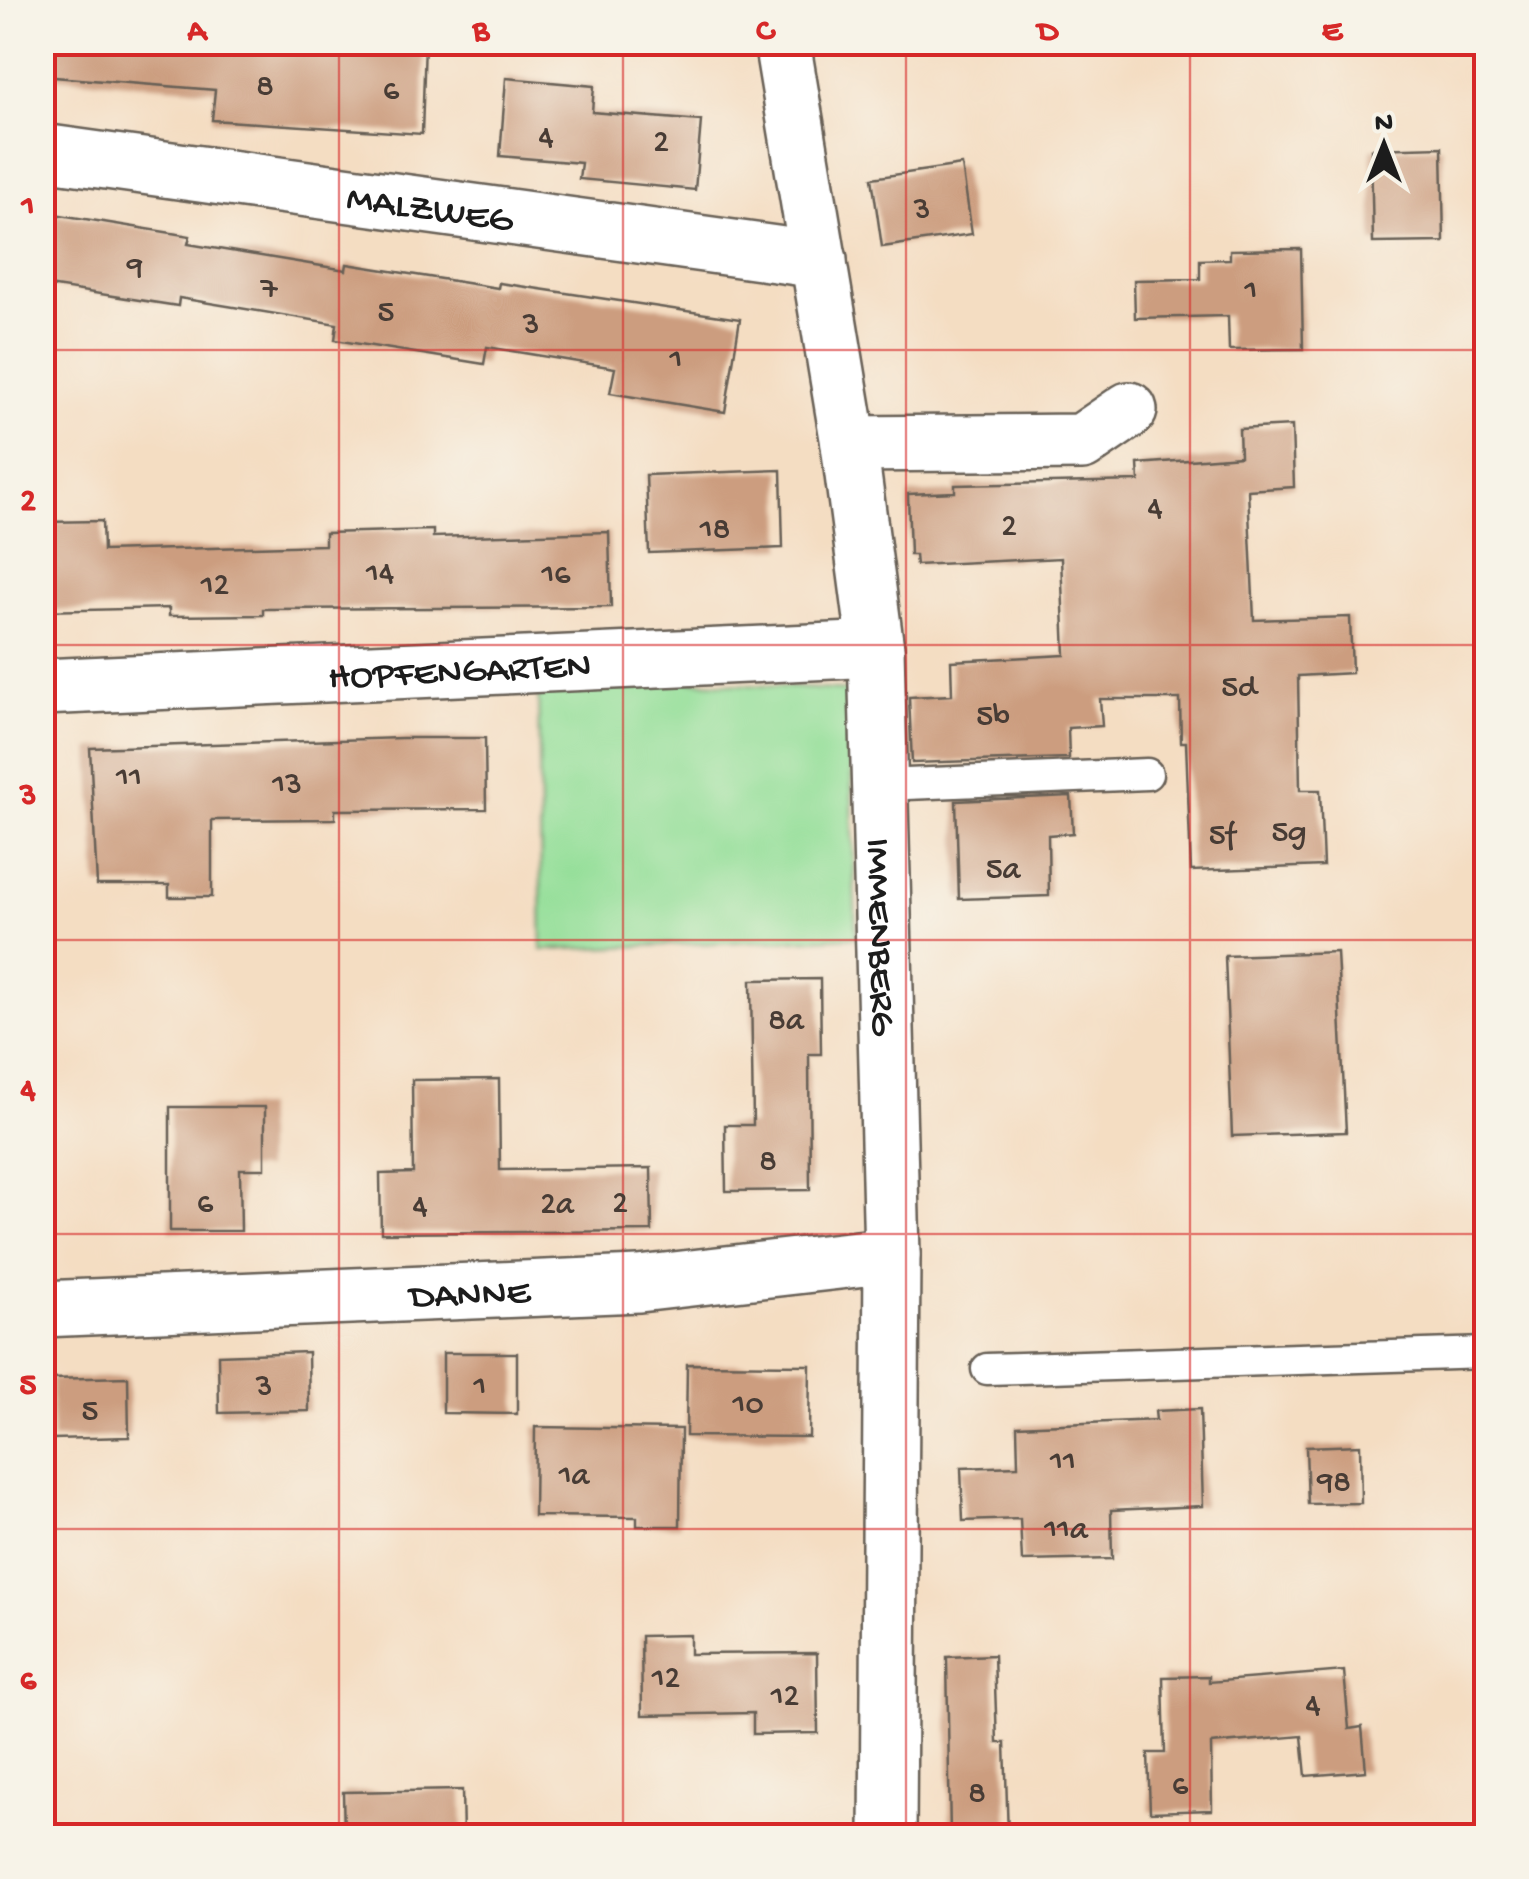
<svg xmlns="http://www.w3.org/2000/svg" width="1529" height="1879" viewBox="0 0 1529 1879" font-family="'Gochi Hand',sans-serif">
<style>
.green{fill:#95df9a;stroke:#587e5b;stroke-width:2.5}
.building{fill:#cc9d7f}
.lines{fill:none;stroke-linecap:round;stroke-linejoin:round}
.service-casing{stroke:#686056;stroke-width:35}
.minor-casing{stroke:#686056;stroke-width:60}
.service{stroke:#fff;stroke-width:30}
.minor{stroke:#fff;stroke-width:55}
.grid{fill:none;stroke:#d62828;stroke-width:2.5;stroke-opacity:0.55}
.labels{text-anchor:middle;stroke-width:8;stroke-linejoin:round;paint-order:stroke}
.number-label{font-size:32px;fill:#483c35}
.street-label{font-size:38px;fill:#1c1c1c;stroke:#f7f3e8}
.neatline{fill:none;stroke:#d62828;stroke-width:4}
.grid-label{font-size:32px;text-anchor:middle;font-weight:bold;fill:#d62828}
</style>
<rect width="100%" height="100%" fill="#f7f3e8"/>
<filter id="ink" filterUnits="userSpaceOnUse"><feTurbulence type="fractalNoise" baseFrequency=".01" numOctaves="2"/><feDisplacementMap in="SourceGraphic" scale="20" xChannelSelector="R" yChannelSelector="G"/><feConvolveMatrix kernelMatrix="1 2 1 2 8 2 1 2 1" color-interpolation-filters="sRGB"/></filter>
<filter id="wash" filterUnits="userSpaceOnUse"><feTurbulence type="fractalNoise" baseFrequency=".0048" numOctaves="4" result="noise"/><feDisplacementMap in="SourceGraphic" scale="40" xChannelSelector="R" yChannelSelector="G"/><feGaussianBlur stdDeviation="2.25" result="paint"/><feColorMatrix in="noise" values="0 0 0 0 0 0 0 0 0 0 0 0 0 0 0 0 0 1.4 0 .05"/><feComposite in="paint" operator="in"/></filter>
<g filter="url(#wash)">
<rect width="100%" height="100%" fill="#f4ddc2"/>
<path class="green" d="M538,681H685L849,691L856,937L542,950Z"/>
<g id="blocks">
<path class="building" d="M42,42H286L359,49L360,42H425L422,134L212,120L215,90L42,76Z
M506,78L594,86L592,112L701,121L695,190L579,179L581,163L500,156Z
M1442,147L1444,242L1373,243L1371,149Z
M962,165L972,234L882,247L872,178Z
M42,212L190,236L188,244L346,270L347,264L498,288L499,283L740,319L725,412L610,393L615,368L487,347L484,364L335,340L337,324L179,298L178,306L42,285Z
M1301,249L1303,349L1229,350L1228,316L1135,318L1134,280L1200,279V260L1230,259V250Z
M1292,426L1294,487L1248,490L1254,620L1350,617L1352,673L1298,676L1300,790H1320L1323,866L1191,871L1186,742H1181L1180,699H1100L1102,726L1068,728L1069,758L912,763L909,697L952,695L951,661L1065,655L1061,558L916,565L915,555H910L908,494L955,492V485L1139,481L1138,464L1240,456L1239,429Z
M781,470L783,548L649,553L646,475Z
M102,521L103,551L325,545V533L433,530V537L609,532L611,607L263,609V615L169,616V608L42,611V522Z
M402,738H485L486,809L335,810V819L212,820V897H169V885H97L90,748Z
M1071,796L1073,833L1048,835L1049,896L959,899L956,801Z
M1337,952L1346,1132L1232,1136L1225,956Z
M820,979L821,1054H809L810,1190L726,1191L725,1125H753L751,980Z
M499,1079L500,1170L651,1168L652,1231L381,1233L380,1174L413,1173L412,1080Z
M170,1107H265V1169H240L241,1231H170Z
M308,1352L309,1411L219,1413L218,1355Z
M443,1353H517V1414L443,1413Z
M687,1364L810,1365L809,1437L686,1436Z
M128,1377L129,1437L52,1439L51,1379Z
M1200,1409L1203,1506L1111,1510L1112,1559L1022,1561L1020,1519L963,1521L961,1468L1018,1466L1017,1426L1156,1420L1155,1411Z
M535,1427L681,1429L680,1526H637V1517L534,1516Z
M1360,1445L1361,1503L1308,1504L1306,1447Z
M690,1635V1654L817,1653L818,1733L753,1734V1713L642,1715L641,1636Z
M994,1655L997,1743H1005L1008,1836H950L947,1657Z
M1344,1671L1349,1729L1362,1727L1366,1771L1306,1776L1302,1736L1211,1744L1212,1810L1150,1812L1148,1753H1165L1163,1677L1209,1676V1682Z
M462,1790L463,1836H344L343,1792Z"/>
</g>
</g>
<g filter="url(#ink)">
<use href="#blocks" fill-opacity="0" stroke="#686056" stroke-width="2.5"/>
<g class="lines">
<g class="service-casing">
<path id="service" d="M882,785L1147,774
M987,1369L1486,1353"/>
</g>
<g class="minor-casing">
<g id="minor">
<path id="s1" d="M782,42L849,444L876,649L892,1255L888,1836"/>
<path id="s2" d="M42,152L819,260"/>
<path d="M849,444L1082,442L1129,410"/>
<path id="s3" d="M42,687L876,649"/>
<path id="s4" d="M42,1309L639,1284L892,1255"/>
</g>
</g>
<use href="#service" class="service"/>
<use href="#minor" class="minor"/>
</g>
</g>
<path class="grid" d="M339,42V1836M623,42V1836M906,42V1836M1190,42V1836M42,350H1486M42,645H1486M42,940H1486M42,1234H1486M42,1529H1486"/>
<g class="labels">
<g class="number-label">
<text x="265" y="94">8</text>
<text x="391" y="98">6</text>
<text x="546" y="145">4</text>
<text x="661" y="150">2</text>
<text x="922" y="217">3</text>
<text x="135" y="275">9</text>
<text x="269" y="296">7</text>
<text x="1251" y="298">1</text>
<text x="386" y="320">5</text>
<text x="531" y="332">3</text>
<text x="676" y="367">1</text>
<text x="1155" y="516">4</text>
<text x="1009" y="534">2</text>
<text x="715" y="537">18</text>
<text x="380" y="581">14</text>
<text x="556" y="582">16</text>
<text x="215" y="593">12</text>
<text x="1239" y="695">5d</text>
<text x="993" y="724">5b</text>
<text x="129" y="785">11</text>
<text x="287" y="792">13</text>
<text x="1289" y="840">5g</text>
<text x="1222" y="843">5f</text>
<text x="1003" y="877">5a</text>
<text x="786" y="1028">8a</text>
<text x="768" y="1169">8</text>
<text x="205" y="1211">6</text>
<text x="620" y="1211">2</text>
<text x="557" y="1212">2a</text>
<text x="420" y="1214">4</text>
<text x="264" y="1394">3</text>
<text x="480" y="1394">1</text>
<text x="748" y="1412">10</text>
<text x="90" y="1419">5</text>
<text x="1063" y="1469">11</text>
<text x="574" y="1483">1a</text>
<text x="1334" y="1490">98</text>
<text x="1066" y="1537">11a</text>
<text x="666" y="1686">12</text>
<text x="785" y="1704">12</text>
<text x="1313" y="1713">4</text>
<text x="1180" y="1793">6</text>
<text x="977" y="1801">8</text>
</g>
<g class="street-label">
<text dy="13" stroke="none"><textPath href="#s2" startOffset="392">MALZWEG</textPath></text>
<text dy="13" stroke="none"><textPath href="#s3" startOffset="418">HOPFENGARTEN</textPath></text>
<text dy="13" stroke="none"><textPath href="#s1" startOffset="902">IMMENBERG</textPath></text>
<text dy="13" stroke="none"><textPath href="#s4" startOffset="428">DANNE</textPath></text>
</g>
</g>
<rect width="1529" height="1879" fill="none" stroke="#f7f3e8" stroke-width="110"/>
<g transform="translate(1384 145)" stroke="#f7f3e8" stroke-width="8" paint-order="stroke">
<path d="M0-8L18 38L0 25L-18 38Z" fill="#1c1c1c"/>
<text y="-15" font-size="28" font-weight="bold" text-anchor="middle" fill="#1c1c1c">N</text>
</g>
<rect x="55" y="55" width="1419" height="1769" class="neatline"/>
<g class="grid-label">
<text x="197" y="39">A</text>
<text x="481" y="39">B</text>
<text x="765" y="39">C</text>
<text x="1048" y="39">D</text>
<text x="1332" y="39">E</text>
<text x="28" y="214">1</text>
<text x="28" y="509">2</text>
<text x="28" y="803">3</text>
<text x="28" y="1098">4</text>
<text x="28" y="1393">5</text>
<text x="28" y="1688">6</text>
</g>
</svg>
